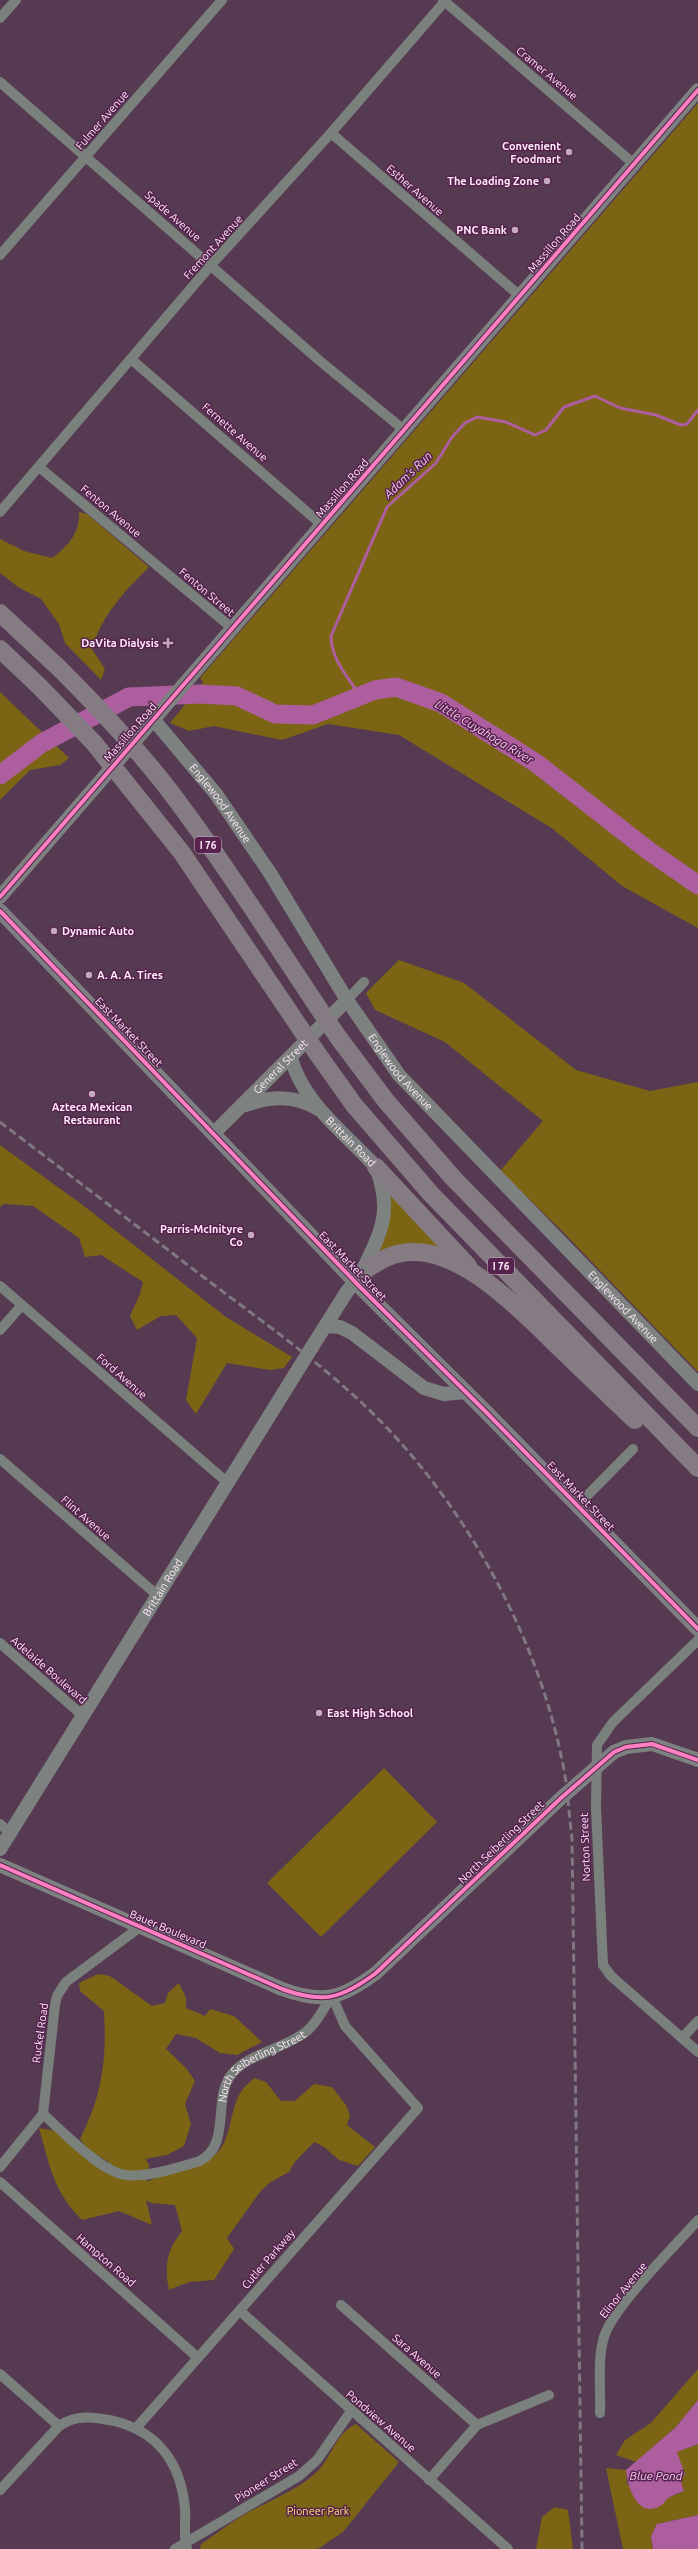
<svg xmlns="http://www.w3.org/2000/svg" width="698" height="2549" viewBox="0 0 698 2549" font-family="Ubuntu,sans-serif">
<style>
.green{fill:#7b6414}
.water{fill:#ad5e9f}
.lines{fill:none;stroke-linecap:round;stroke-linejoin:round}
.stream{stroke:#ad5e9f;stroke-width:3}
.river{stroke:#ad5e9f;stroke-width:19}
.street{stroke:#7a817c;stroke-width:10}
.secondary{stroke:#7d8280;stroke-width:14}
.primary{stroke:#7d7f80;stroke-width:15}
.highway{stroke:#847b83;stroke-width:18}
.rail{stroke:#807880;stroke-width:3;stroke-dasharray:8 4;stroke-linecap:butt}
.secondary-bridge{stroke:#7d8280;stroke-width:14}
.highway-bridge{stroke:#847b83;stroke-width:18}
.cycleway-casing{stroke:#57224e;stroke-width:6}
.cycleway{stroke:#ff80c0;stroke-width:4}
.poi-dot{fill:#c3acbe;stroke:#57224e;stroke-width:1.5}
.labels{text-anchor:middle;stroke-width:3;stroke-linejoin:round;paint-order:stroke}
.shield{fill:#57224e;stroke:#ccadc5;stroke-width:1}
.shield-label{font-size:10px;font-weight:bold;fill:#fee9f8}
.street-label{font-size:11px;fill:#fee9f8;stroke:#57224e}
.poi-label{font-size:11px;font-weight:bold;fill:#fee9f8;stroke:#57224e;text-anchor:end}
.park-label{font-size:11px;fill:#ffe071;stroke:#57224e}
.water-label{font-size:12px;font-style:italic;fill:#f7caed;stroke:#57224e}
</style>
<rect width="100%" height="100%" fill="#563a52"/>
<path class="green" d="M698,103V928L622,886L553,829L399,735L328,724L282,740L214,726L189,731L170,723L203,682L200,678Z
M79,512L87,514L149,567C124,592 102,615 92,649L105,669L101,680L65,643L59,624L41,599L18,587L0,573V539L24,551L52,558C68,546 80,533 79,512Z
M0,692L69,758L60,765L30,770L0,800Z
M399,960L464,983L576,1070L650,1091L698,1082V1372L560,1229L500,1171L543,1121L445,1042L375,1010L366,993Z
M0,1145L84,1206L226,1317L292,1357L284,1368L270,1370L227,1363L196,1414L186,1400L197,1338L176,1315L161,1316L137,1330L130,1316L140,1294L143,1282L101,1255L85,1257L79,1238L33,1206L4,1204L0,1207Z
M385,1189L445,1249L376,1251Z
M384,1768L437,1822L321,1937L267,1883Z
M98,1974L110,1976L152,2006L165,2003L168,1993L179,1983L186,1998V2008L205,2016L210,2009L234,2016L262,2042L237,2055L220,2053L196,2038L176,2034L166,2049L186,2068L195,2081L185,2104L191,2124L184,2146L167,2155L145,2159L149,2164L147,2182C167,2171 203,2168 218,2152C233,2135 229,2107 243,2089C245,2085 251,2082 254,2078L266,2082L281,2101H295L314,2084L332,2087L346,2105L350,2115L347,2125L375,2147L358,2166L339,2160L324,2147L314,2142L294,2163L289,2172L269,2183L260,2192L227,2238L234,2249L214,2280L189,2282L169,2290C164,2266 167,2250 182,2231L175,2205L151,2203L146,2200L152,2225L119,2211L82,2220C53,2191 50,2166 39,2128L57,2131L103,2170L109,2162L87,2149L80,2139C102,2096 107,2059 104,2011L80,1991L79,1983Z
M698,2369V2400L676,2427L636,2462L616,2455L625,2440L651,2423Z
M356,2424L399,2462L343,2532L318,2549H200L201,2544C217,2534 231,2522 247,2513C271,2500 298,2490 318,2471C332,2456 335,2434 356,2424Z
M698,2444V2515L657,2524L651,2536L653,2549H623L606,2468L626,2470L627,2484L660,2506L668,2498L684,2491L680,2479L685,2474L676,2452Z
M555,2507L568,2510L573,2549H536L542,2517Z"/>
<path class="water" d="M698,2400V2444L677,2452L685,2474L680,2479L684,2491C678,2493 671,2496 667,2499C665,2501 663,2505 660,2506C637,2519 627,2485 626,2470L676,2427Z
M698,2515V2549H653L651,2536L657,2524Z"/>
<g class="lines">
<path class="stream" d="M360,696C348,677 331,659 331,636L387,507L436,463L452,437L465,423L477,417L506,422L535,435L546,430L564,407L595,396L620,408L656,415L681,425L687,424L698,410"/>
<path class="river" d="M0,775L42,743L129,697L200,694L237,696L275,714L313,715L375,690L396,687L441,703L536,763L649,851L698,885"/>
<g class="street">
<path d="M443,0L634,164"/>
<path d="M0,18L16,0"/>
<path d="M0,82L320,361L404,430"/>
<path d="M331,133L520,296"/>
<path d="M0,255L222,0"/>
<path d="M131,359L322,525"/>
<path d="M39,467L232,628"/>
<path d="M0,512L211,265L331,133L446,0"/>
<path d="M347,1000L364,982"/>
<path d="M0,1286L228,1483"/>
<path d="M0,1330L22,1305"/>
<path d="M0,1459L157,1595"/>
<path d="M578,1505L633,1449"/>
<path d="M698,1640L613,1722L597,1745L596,1808L603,1965L611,1976L698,2052"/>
<path d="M0,1643L82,1715"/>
<path d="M0,1824L9,1832"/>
<path d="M682,2038L698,2021"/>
<path id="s1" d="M43,2114C62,2131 98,2168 121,2174C140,2180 181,2167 200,2161C230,2145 214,2103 229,2078C243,2054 286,2049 307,2031C317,2023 324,2007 332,1996"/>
<path d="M0,2167L43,2114L55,2005L57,1996L66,1982L140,1927"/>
<path d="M0,2182L197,2357"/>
<path d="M341,2305L477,2425"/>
<path d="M240,2311L508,2549"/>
<path d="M0,2374L59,2426"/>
<path d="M600,2413C601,2389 597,2360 604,2337C613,2307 675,2246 698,2220"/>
<path d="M137,2427L418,2108L345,2026L332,1996"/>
<path d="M429,2480L477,2425L549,2395"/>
<path d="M0,2490L59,2426C77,2414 94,2417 114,2421C159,2432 181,2464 185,2509C186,2522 183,2536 187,2549"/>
<path d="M175,2549L299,2476L317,2460L351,2411"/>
</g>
<g class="secondary">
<path id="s2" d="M153,719L216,794L270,873L347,1000L399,1075L698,1384"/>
<path d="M0,897L698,90"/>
<path id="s3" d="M291,1058C303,1103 345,1133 376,1167C393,1213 381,1231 362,1272"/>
<path d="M246,1105C270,1096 296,1095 318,1109"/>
<path id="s4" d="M214,1133L347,1000"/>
<path d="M326,1326L340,1327L352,1333L424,1388L444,1394L466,1392"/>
<path d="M312,1347L346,1293"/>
<path id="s5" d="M0,1849L299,1368"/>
<path d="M0,1865L282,1989C323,2004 341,1999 376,1973L561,1798L614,1752L626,1747L652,1744L698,1760"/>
</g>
<path class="primary" d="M0,911L360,1287L485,1411L698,1629"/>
<path class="highway" d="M0,613L59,668
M0,649L40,687L94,743
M338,1037L386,1101L454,1179L698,1428
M317,1053L354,1105L431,1194L698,1468
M376,1167L468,1266
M362,1272C379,1261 394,1251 415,1252C470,1253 529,1319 567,1355C589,1377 612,1398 635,1420"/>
<path class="rail" d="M0,1122C68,1174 137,1226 206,1279C259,1319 314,1358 363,1404C464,1499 544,1644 566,1782C568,1801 570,1820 572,1839L582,2549"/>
<path class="secondary-bridge" d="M346,1293L362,1272
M299,1368L312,1347"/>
<path class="highway-bridge" d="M59,668C99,708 138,749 172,794C231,872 283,956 338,1037
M94,743L182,853L317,1053"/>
<g class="cycleway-casing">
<path id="cycleway" d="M0,897L698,90
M0,911L360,1287L485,1411L698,1629
M0,1865L282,1989C323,2004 341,1999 376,1973L561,1798L614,1752L626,1747L652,1744L698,1760"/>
</g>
<use href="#cycleway" class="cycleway"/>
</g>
<g class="poi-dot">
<circle cx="569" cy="152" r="4"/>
<circle cx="547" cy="181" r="4"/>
<circle cx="515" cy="230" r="4"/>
<path d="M166 637h4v4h4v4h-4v4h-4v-4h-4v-4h4z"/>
<circle cx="54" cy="931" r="4"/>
<circle cx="89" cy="975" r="4"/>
<circle cx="92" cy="1094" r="4"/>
<circle cx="251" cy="1235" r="4"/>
<circle cx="319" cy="1713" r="4"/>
</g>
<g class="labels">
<g class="shield">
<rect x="195" y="837" width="26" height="16" rx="3"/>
<rect x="488" y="1258" width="26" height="16" rx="3"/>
</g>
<g class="shield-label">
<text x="208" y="849">I 76</text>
<text x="501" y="1270">I 76</text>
</g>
<g class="street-label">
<text transform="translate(547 73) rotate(40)" y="4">Cramer Avenue</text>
<text transform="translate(102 120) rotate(-49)" y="4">Fulmer Avenue</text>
<text transform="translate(415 190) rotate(41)" y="4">Esther Avenue</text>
<text transform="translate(173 216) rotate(41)" y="4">Spade Avenue</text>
<text transform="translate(554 243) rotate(-49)" y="4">Massillon Road</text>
<text transform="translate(213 247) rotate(-48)" y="4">Fremont Avenue</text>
<text transform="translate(235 432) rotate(41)" y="4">Fernette Avenue</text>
<text transform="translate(342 488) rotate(-49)" y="4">Massillon Road</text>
<text transform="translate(111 511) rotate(40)" y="4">Fenton Avenue</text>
<text transform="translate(207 592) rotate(40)" y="4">Fenton Street</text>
<text transform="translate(130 732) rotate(-49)" y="4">Massillon Road</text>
<text dy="4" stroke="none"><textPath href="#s2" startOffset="108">Englewood Avenue</textPath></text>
<text transform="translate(129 1032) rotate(46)" y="4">East Market Street</text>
<text dy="4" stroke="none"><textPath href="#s4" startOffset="94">General Street</textPath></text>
<text dy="4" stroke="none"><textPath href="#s2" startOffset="432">Englewood Avenue</textPath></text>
<text dy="4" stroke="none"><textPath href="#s3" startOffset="104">Brittain Road</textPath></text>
<text transform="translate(353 1266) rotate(46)" y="4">East Market Street</text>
<text dy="4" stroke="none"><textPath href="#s2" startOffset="756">Englewood Avenue</textPath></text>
<text transform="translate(122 1376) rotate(41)" y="4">Ford Avenue</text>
<text transform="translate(581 1496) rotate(46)" y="4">East Market Street</text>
<text transform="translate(86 1518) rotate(41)" y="4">Flint Avenue</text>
<text dy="4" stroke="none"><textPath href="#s5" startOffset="308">Brittain Road</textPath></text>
<text transform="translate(49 1670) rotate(41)" y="4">Adelaide Boulevard</text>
<text transform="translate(501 1842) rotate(-44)" y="4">North Seiberling Street</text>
<text transform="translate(585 1847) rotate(-92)" y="4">Norton Street</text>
<text transform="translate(168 1929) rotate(23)" y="4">Bauer Boulevard</text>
<text transform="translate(40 2033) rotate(-82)" y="4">Ruckel Road</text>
<text dy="4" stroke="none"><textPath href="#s1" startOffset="303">North Seiberling Street</textPath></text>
<text transform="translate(268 2259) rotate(-49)" y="4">Cutler Parkway</text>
<text transform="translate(106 2260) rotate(41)" y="4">Hampton Road</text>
<text transform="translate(623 2290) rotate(-51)" y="4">Elinor Avenue</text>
<text transform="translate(417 2356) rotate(41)" y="4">Sara Avenue</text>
<text transform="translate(381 2421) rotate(41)" y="4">Pondview Avenue</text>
<text transform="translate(266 2480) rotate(-32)" y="4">Pioneer Street</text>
</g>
<g class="poi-label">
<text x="561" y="150">Convenient<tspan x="561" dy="13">Foodmart</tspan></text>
<text x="539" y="185">The Loading Zone</text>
<text x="507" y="234">PNC Bank</text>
<text x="159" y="647">DaVita Dialysis</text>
<text x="62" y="935" text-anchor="start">Dynamic Auto</text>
<text x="97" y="979" text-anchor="start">A. A. A. Tires</text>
<text x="92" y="1111" text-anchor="middle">Azteca Mexican<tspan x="92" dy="13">Restaurant</tspan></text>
<text x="243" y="1233">Parris-McInityre<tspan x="243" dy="13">Co</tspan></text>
<text x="327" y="1717" text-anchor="start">East High School</text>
</g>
<g class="park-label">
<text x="318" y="2515">Pioneer Park</text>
</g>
<g class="water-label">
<text transform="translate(408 475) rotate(-44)" y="4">Adam's Run</text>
<text transform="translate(484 732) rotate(31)" y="4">Little Cuyahoga River</text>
<text x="656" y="2480">Blue Pond</text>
</g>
</g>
</svg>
